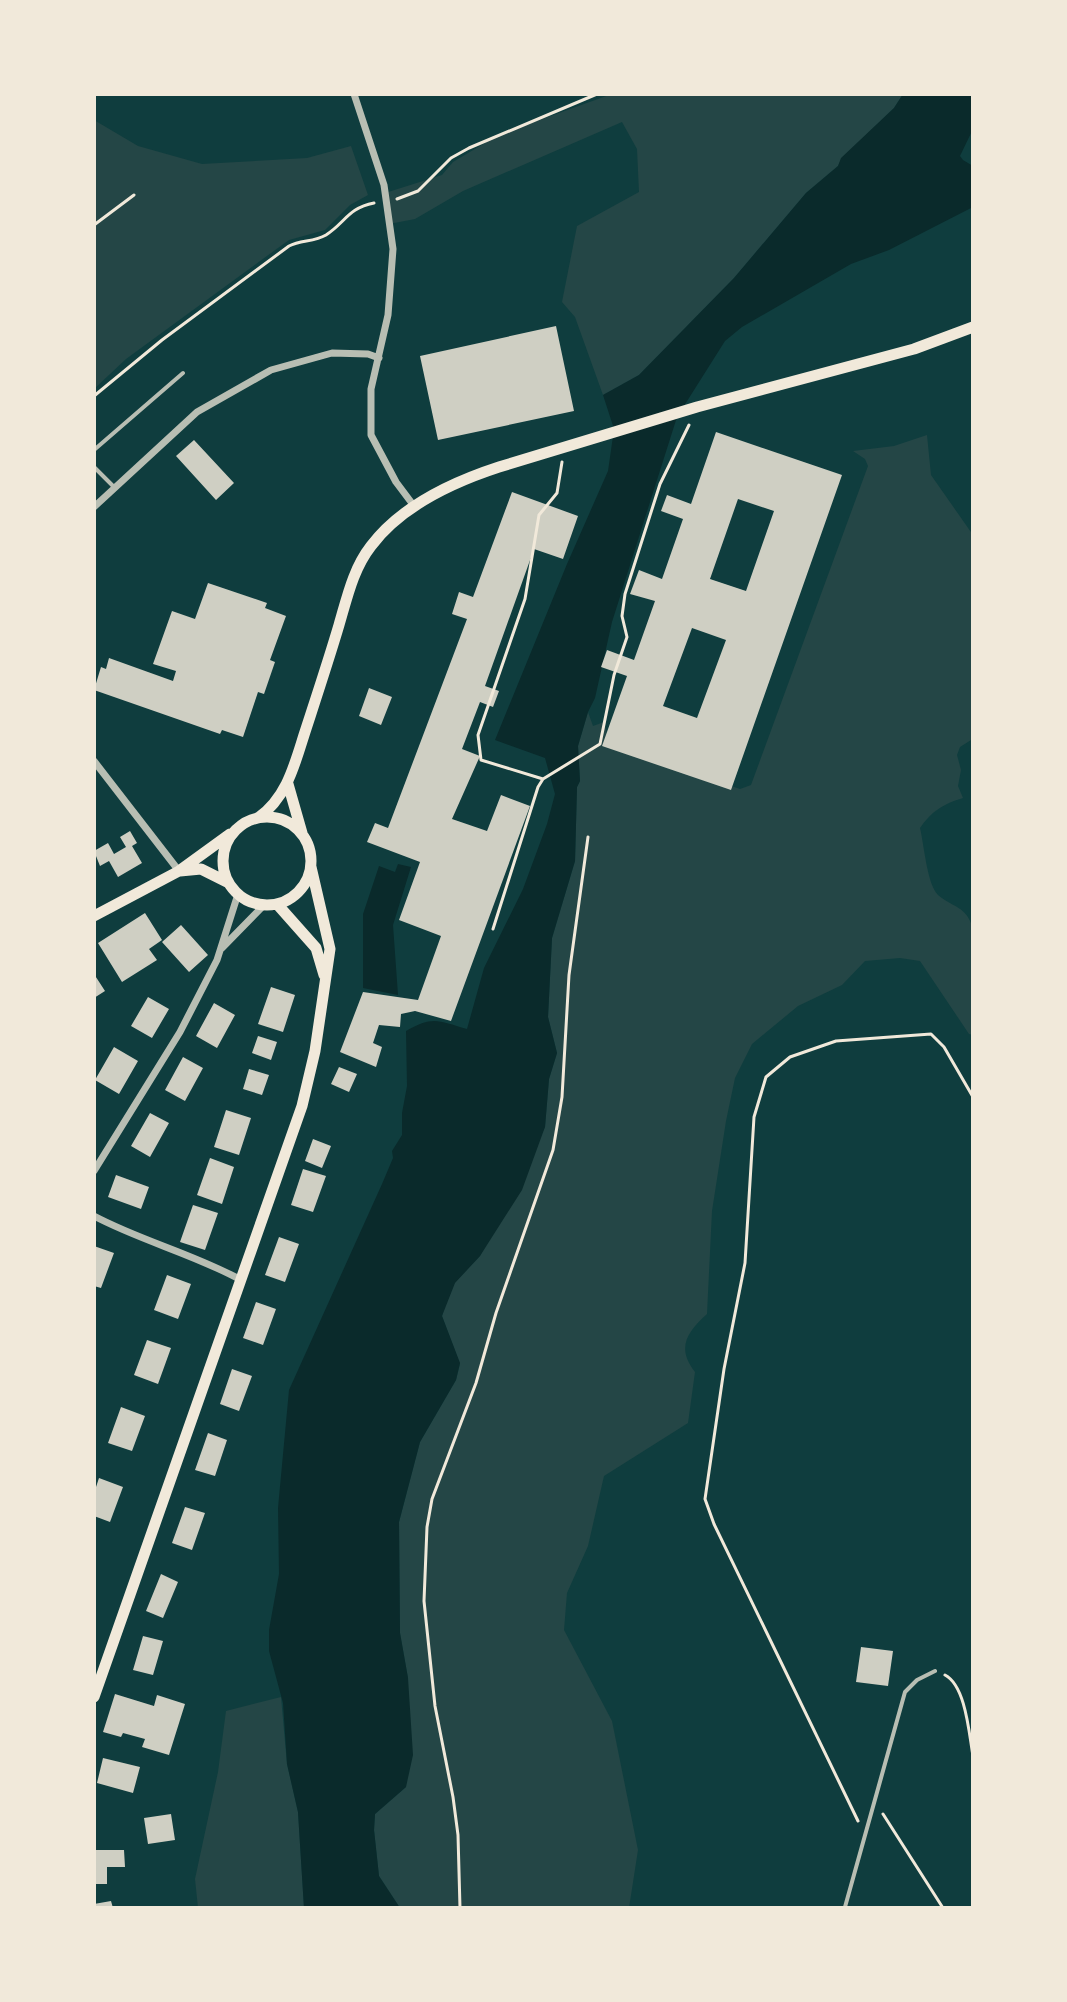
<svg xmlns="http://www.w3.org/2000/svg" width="1067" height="2002" viewBox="0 0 1067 2002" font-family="'Work Sans',sans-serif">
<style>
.green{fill:#244646}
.water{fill:#0a2a2b}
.building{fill:#cfcfc3;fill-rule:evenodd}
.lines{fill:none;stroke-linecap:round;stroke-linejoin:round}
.path{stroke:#f1e9da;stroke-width:3}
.service{stroke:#b8beb3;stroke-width:4}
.minor{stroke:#b8beb3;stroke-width:7}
.secondary{stroke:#f1e9da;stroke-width:11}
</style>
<rect width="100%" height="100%" fill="#0f3d3e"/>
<path class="green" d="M612,94H903L894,108L842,158L838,166L806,193L734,278L639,375L603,395L575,317L562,302L577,226L639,192L637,149L622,122L463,191L415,219L389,224L385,193L442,175L453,162L485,143L489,138Z
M94,120L138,146L202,164L307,158L351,146L368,195L350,205L325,230L289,240L260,261L126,359L94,389Z
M927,435L931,475L973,535V731L971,740L960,747L957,755L961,770L958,786L963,798C943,804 932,811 920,828C924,844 927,884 938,895C955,909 965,905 973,928V1035L969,1034L920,961L900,958L865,961L842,985L798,1006L752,1044L735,1078L726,1121L712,1211L707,1314C687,1332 676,1348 695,1372L688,1423L604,1476L588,1546L567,1593L564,1630L612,1721L638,1850L629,1908H400L379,1876L374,1830L375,1814L406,1787L408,1678L400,1633L399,1522L420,1442L456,1380L460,1364L442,1316L446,1300L455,1282L480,1256L545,1127L549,1079L557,1053L548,1017L552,938L575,861L577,787L580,781L578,746L588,712L593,726L604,722L607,734L631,751L740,789L751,785L868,466L865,459L853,451L894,446Z
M281,1697L287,1764L298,1812L304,1908H198L195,1879L218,1772L226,1711Z"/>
<path class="water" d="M903,94H973V129L960,156L963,160L973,166V207L889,250L851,264L742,327L725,341L677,417L612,622L595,698L588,712L578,746L580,781L577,787L575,861L552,938L548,1017L557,1053L549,1079L545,1127L522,1190L480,1256L455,1283L442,1316L460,1363L456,1380L420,1442L399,1522L400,1633L408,1678L413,1755L406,1787L375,1814L374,1830L379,1876L400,1908H304L298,1812L287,1764L283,1703L269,1651V1630L279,1574L278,1508L289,1390L382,1184L393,1158L392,1151L402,1135V1113L407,1086L406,1031C433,1015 439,1021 467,1029L484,968L523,889L547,824L555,794L545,758L495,740L567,564L608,471L614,429L603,395L639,375L734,278L806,193L838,166L841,158L894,108Z
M398,864L411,867L393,925L398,995L363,988V914L379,866L395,872Z"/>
<path class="building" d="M556,326L574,411L438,440L420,356Z
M716,432L842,475L731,790L602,746L627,676L601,667L607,650L634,660L655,601L630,594L639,570L662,579L683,519L661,511L667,495L691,504ZM738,499L774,511L746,591L710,579ZM692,628L726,640L697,718L663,706Z
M194,440L234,483L216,500L176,456Z
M512,492L578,516L563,559L534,549L485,686L499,691L493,707L480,702L462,749L480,756L452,819L487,831L501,795L530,806L451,1021L415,1011L401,1014L400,1027L379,1025L373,1043L382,1047L376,1067L340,1052L363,992L418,1000L441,936L399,920L420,862L367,842L375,823L388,828L467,619L452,614L459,592L473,597Z
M208,583L267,603L265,608L286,616L270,660L275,662L264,694L258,692L243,737L222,730L220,734L94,690L101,667L106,669L109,658L173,681L176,671L153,664L172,611L195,619Z
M369,688L392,697L381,725L359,716Z
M130,831L137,843L132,846L142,863L118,877L109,861L100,866L94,851L108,843L114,854L126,847L120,837Z
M145,913L162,940L149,949L157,960L122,982L98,943Z
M181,925L208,955L189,972L162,942Z
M94,974L105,991L94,998Z
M271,987L295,995L283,1032L258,1024Z
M148,997L169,1009L152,1038L131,1026Z
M214,1003L235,1015L217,1048L196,1036Z
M258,1036L277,1042L271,1060L252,1053Z
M114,1047L138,1061L119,1094L95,1080Z
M183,1057L203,1068L185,1101L165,1090Z
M339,1067L357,1074L349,1092L331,1084Z
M249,1069L269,1075L262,1095L243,1089Z
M226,1110L251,1118L239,1155L214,1147Z
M150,1113L169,1123L150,1157L131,1146Z
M313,1139L331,1146L322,1168L305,1161Z
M210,1158L234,1167L222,1204L197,1195Z
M303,1169L326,1176L313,1212L291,1205Z
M116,1175L149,1187L141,1209L108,1197Z
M193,1205L218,1213L205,1250L180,1242Z
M279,1237L299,1244L285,1282L265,1275Z
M94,1246L114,1253L101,1288L94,1286Z
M167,1275L191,1284L178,1319L154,1310Z
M256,1302L276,1309L263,1345L243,1338Z
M147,1340L171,1348L158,1384L134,1375Z
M232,1369L252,1376L239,1411L220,1404Z
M121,1407L145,1416L132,1451L108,1443Z
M208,1433L227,1440L215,1476L195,1470Z
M99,1478L123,1487L110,1522L94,1516V1493Z
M185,1507L205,1513L192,1550L172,1543Z
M161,1574L178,1582L163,1618L146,1611Z
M143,1636L163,1641L153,1675L133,1670Z
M861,1647L893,1651L888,1686L856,1682Z
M115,1694L154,1706L157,1695L185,1704L169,1755L142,1747L145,1739L123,1733L121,1737L103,1732Z
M103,1758L140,1767L133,1793L97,1783Z
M171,1814L175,1840L148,1844L144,1818Z
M94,1850H124L125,1867H107V1884H94Z
M111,1901L113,1908H94V1904Z"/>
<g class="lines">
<path class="path" d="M397,199L418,191L451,158L469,148L597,94
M94,225L134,195
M94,396L162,340L289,246C301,240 314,242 326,235C345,223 348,208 374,203
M543,779L481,760L478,735L525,599L539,515L557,493L562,462
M493,929L538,787L543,779L600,744L614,675L627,637L622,616L625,594L660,484L689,425
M945,1675C966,1686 969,1734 973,1756
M883,1814L943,1908
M858,1821L714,1524L705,1499L724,1369L745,1263L754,1117L766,1077L790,1057L836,1041L931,1034L944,1047L973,1097
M460,1908L458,1835L453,1797L435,1706L424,1601L427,1527L432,1499L476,1383L496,1313L553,1150L562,1097L569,975L588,837"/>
<path class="service" d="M94,450L183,373
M94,467L115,488
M845,1907L905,1692L917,1680L935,1671"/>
<path class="minor" d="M354,94L384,185L393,249L388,315L371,389V435L396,482L414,506
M94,507L197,412L271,370L332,353L368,354L379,358
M94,761L179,871
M222,948L264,905
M94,1171L180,1032L217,960L238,894
M94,1216C141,1241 194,1254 241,1280"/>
<path class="secondary" d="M288,784L302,833
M223 861a44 44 0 1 1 88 0a44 44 0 1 1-88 0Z
M258,818C286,798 294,767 304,735C316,698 328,662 339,625C347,598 353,569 371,546C401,506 453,482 499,467L697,407L914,349L973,327
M180,871L201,869L229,883
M277,904L316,948L324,975
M94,916L179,871L230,834
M94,1697L302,1106L315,1051L330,949L311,867"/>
</g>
<rect width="1067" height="2002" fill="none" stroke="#f1e9da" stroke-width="192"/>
</svg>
